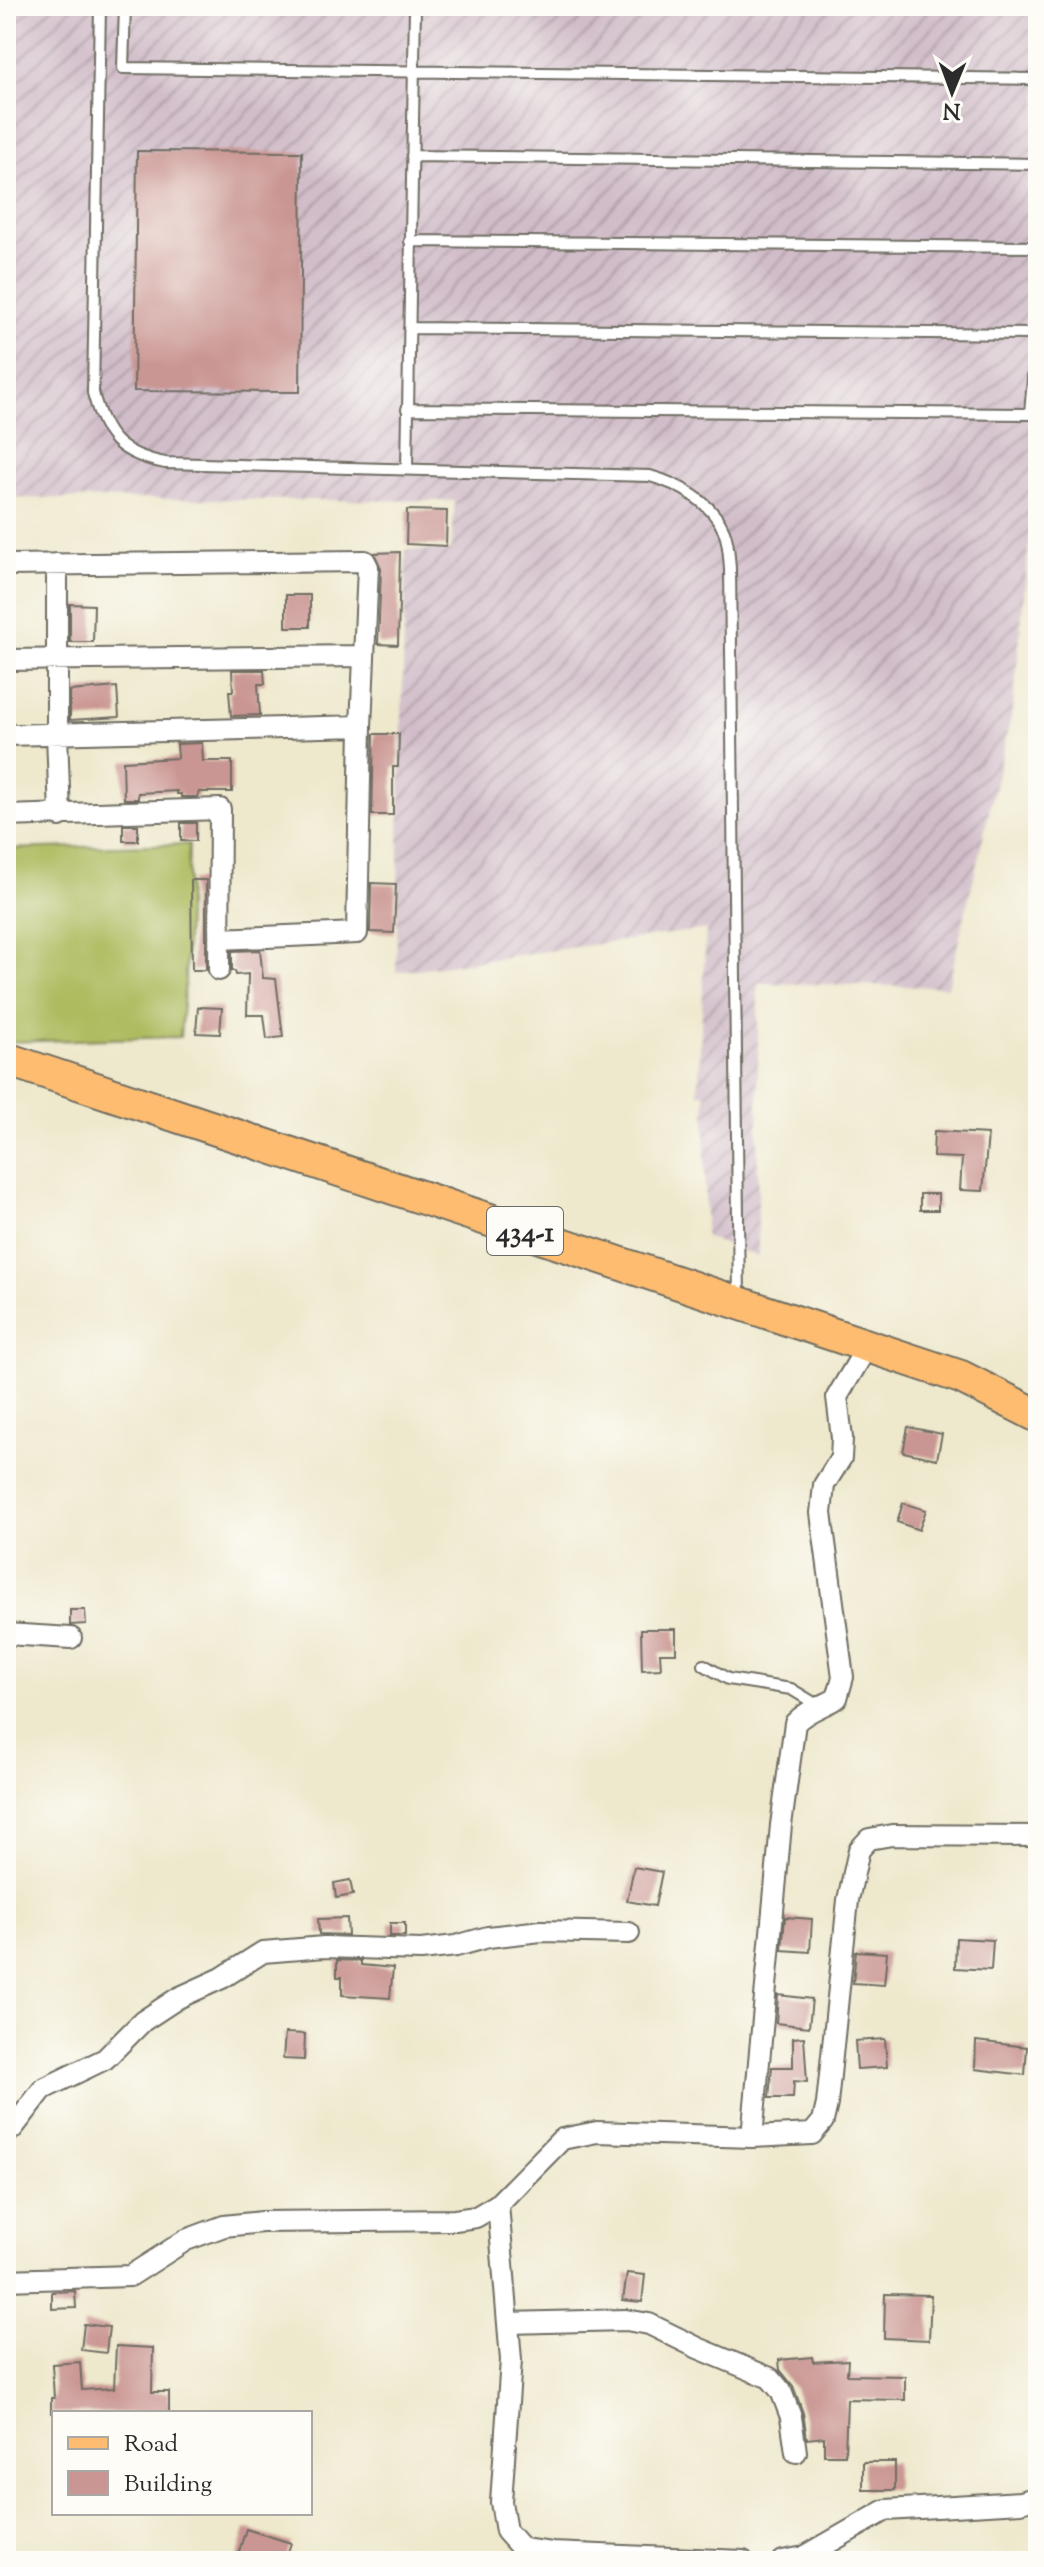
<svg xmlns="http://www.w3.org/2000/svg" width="1044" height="2567" viewBox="0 0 1044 2567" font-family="'Sorts Mill Goudy',serif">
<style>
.industrial{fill:url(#industrial-furrows)}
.grass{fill:#aebb5e;stroke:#6c7344;stroke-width:2}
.building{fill:#ca9693}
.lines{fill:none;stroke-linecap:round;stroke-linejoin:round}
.service-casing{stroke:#6f6d63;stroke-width:14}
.minor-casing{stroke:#6f6d63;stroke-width:24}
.primary-casing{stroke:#6f6d63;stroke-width:36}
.service{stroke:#fff;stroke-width:10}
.minor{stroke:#fff;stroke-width:20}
.primary{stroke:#fdbc6f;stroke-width:32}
.labels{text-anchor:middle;stroke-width:8;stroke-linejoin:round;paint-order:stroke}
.shield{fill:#fdfcf7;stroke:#6a6a68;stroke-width:2}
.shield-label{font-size:28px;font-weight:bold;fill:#2b2b2b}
</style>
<defs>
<pattern id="industrial-furrows" width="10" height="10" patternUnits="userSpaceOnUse" patternTransform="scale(2)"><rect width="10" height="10" fill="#d1bdc9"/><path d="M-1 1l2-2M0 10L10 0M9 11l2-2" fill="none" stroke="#aa9aa3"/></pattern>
</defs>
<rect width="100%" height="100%" fill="#fdfcf7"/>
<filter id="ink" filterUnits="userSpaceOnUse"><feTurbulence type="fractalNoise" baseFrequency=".0125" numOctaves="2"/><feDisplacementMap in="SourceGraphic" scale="16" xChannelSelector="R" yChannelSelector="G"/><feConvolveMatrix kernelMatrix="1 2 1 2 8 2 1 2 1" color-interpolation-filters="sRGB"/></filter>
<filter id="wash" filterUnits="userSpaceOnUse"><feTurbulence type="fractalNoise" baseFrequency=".006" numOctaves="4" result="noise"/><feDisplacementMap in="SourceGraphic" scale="32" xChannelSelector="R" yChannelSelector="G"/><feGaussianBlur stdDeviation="1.8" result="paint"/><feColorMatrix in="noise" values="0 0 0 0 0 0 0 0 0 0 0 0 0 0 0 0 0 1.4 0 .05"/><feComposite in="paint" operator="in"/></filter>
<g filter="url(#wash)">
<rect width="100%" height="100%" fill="#eee8cc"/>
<path class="industrial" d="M6,6H1038V447L1013,709L948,987L758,983V1257L705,1237V1094L698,1093L706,929L396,972L406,550H451L455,501L6,498Z"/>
<path class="grass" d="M189,844L185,982L180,1037L6,1042V849Z"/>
<g id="blocks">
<path class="building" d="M137,151L302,152L300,392L134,391Z
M407,510L447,511L446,546L406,544Z
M400,552L398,645L378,644L381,568L374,553Z
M286,595H310V627H286Z
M70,604L94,605L93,642H70Z
M232,670H264L265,684H258L260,715L231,716L229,691H233Z
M117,687L119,717L70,720V691Z
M374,734H399L398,767H393V815H372Z
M202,743L203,761H232V792H199L197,797H181V794H177V791L138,793V799H124L123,761L178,758L177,744Z
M181,823H196V841H181Z
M123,825H138V841H123Z
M191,880H206V970H192Z
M371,883L396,884L394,933L370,932Z
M260,950L263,978L276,979L283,1037L267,1039L264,1015H247L248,974L236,975L235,971H232V951Z
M198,1007L222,1008L220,1034L196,1033Z
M934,1131L988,1134L983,1191L960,1190L962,1158L933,1157Z
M920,1194H938V1210H920Z
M908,1427L942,1434L937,1459L903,1452Z
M903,1503L926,1510L919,1530L897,1522Z
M70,1610H85L86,1624L70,1625Z
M641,1629H676V1653H660L661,1669L642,1670Z
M634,1867L662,1872L655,1906L627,1901Z
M350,1880L353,1895L336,1898L334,1883Z
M785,1917L812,1919L810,1952L782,1950Z
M347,1918L348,1935L319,1934L318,1919Z
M390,1923H405V1936H390Z
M956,1938L993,1940L991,1970L955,1968Z
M856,1951L887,1953L884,1985L853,1983Z
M337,1960L361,1961V1965L393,1968L390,1998L342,1995V1977H337Z
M778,1995L812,1999L809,2027L776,2023Z
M285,2033L305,2034L304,2060L283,2059Z
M804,2037L807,2082L794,2081L793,2098H769L772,2067H793V2038Z
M885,2039L887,2067L857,2069L855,2041Z
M976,2041L1027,2047L1025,2075L975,2069Z
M627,2273L645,2275L642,2302L623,2300Z
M75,2291L76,2308L52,2309V2292Z
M885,2294L931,2295L929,2340L884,2338Z
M84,2324L109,2327L106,2353L81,2350Z
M116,2346L153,2348L152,2392H169V2413H51V2398H54L52,2364L80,2362L82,2390L114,2388Z
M812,2357L813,2362L848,2360L847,2375L905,2376V2400L847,2399L845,2455H824V2437L807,2439L803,2413L793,2386L780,2370L779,2360Z
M863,2462H895V2490H863Z
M246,2529L291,2543L285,2561H236Z"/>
</g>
</g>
<g filter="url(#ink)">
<use href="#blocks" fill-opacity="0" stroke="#6f6d63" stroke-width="2"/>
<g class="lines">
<g class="service-casing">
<path id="service" d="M100,6L93,393C105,438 120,454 165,463L650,476C679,484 712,502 724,531C729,543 729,557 730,569L739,1299
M125,6L123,68L1038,79
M412,156L1038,164
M410,241L1038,247
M409,328L1037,334
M407,409L1030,414L1038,321
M407,469L415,6
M704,1665L728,1679L791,1689L819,1706"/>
</g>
<g class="minor-casing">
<path id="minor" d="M57,564V734L60,816
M6,565L365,561L368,567L361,726L357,933L219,939
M6,660L364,656
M6,735L361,726
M6,816L220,809L219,970
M6,1634L71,1638
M6,2134L13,2128L43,2089L105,2059L143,2021L178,1998L222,1978L263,1952L324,1947L421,1950L456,1946L488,1937L541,1931L629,1933
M752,2137L781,1825L795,1723C807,1710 822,1707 837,1698L843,1677L821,1513L824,1485L841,1458L842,1438L837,1397L868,1345
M498,2204L511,2360L501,2502L506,2531L522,2549L552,2553L743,2561
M6,2280L130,2276L186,2240L224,2226L262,2222L455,2220L476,2217L498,2204L562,2139L597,2132L752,2137L812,2134L823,2121L827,2104L848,1900L859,1850L869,1839L892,1835L1038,1836
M508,2323L626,2320L649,2324L698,2348L770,2378L781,2391L791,2417L796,2452
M783,2561L804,2557L886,2510L1021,2502L1038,2497"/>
</g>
<g class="primary-casing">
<path id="primary" d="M6,1059L961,1377L1038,1416"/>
</g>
<use href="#service" class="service"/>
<use href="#minor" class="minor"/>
<use href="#primary" class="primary"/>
</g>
</g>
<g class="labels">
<rect class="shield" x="487" y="1207" width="76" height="48" rx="6"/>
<g class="shield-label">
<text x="525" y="1241">434-1</text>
</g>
</g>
<rect width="1044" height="2567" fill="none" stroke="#fdfcf7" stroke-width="32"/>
<rect x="52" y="2411" width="260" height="104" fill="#fdfcf7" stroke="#a9a8a5" stroke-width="2"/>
<rect x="68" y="2437" width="40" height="12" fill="#fdbc6f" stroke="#a9a8a5" stroke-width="2"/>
<text x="124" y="2451" font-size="24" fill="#2b2b2b">Road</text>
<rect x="68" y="2471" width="40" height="24" fill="#ca9693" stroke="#a9a8a5" stroke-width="2"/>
<text x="124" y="2491" font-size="24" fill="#2b2b2b">Building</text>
<g transform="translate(952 92) rotate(181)" stroke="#fdfcf7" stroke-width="6" paint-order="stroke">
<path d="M0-6L14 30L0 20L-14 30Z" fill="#2b2b2b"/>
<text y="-12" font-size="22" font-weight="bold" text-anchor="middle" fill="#2b2b2b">N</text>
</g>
</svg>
